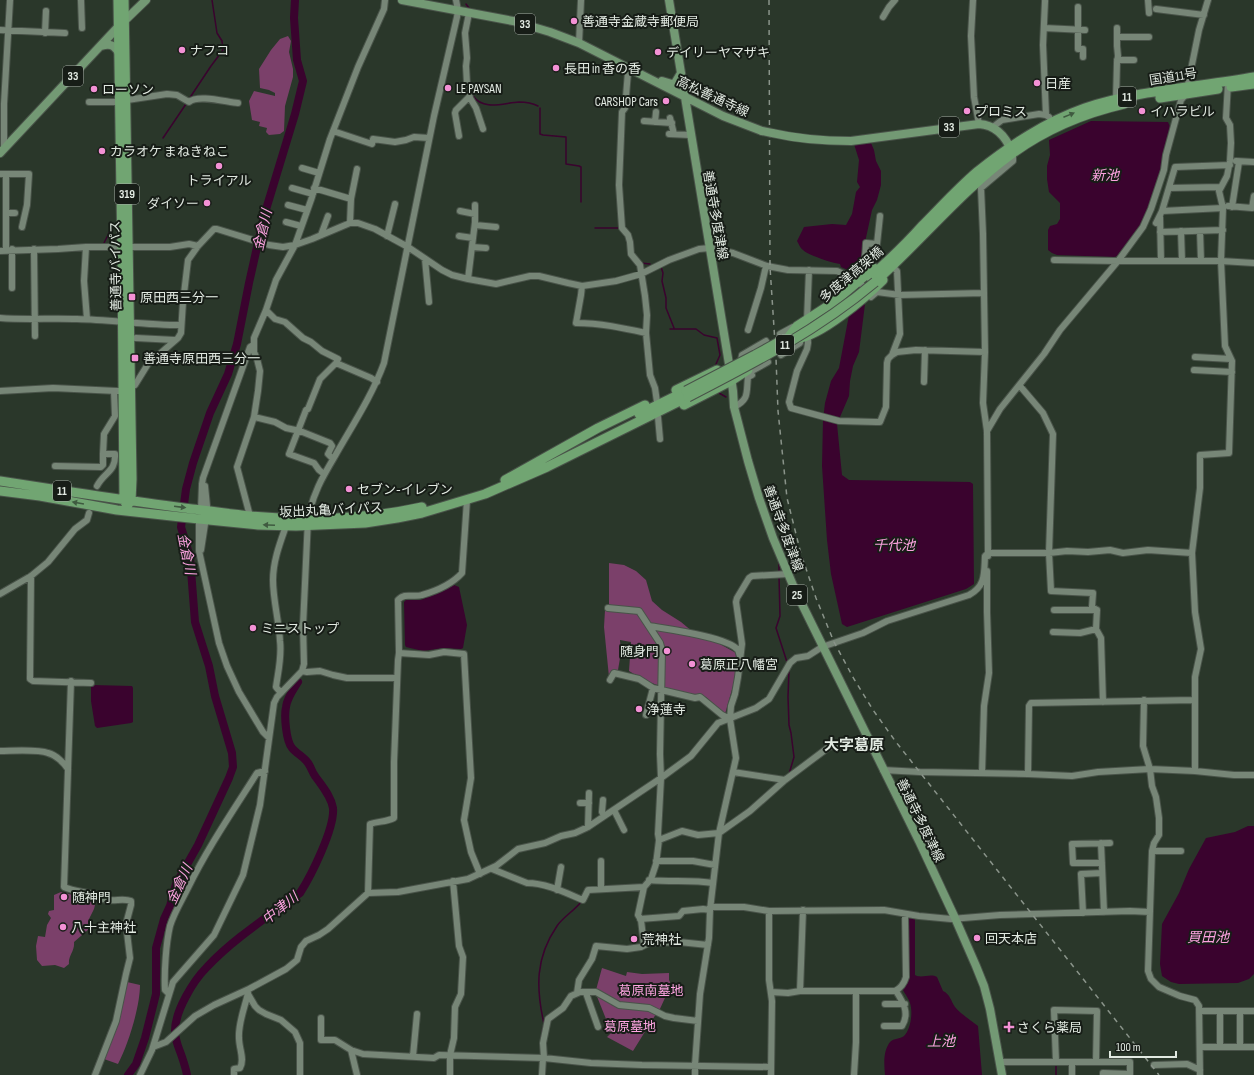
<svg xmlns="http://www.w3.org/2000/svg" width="1254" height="1075" viewBox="0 0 1254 1075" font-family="'Sofia Sans Condensed','Noto Sans JP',sans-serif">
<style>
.green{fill:#7b406a}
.water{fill:#3a032e}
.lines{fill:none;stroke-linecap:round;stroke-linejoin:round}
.stream{stroke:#3a032e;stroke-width:1.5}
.river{stroke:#3a032e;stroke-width:8}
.minor-casing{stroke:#495349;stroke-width:8}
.major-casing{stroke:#495349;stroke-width:10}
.highway-casing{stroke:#495349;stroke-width:11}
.minor{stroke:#778677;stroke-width:6}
.major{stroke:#739974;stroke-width:8}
.highway{stroke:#71a572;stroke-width:9}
.rail{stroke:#8a948a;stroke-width:1.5;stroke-dasharray:5 5;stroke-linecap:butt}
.major-bridge-casing{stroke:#495349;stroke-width:10;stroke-linecap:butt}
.highway-bridge-casing{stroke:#495349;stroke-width:11;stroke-linecap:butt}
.major-bridge{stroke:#739974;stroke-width:8}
.highway-bridge{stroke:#71a572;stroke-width:9}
.oneway{fill:#3f5a40}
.poi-dot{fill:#f391d5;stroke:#171d17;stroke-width:1.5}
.labels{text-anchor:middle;stroke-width:4;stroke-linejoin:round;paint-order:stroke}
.shield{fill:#171d17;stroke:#a5aca5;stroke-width:1}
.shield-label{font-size:12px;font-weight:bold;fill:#e2eae2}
.poi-label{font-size:13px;fill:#e2eae2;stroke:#171d17;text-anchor:start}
.street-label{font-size:13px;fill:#e2eae2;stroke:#171d17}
.park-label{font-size:13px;fill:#ffa6e3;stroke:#171d17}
.water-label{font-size:14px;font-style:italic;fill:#fba2df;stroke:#171d17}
.quarter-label{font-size:15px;font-weight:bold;fill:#e2eae2;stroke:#171d17}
</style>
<rect width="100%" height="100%" fill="#2a372a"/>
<path class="green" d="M288,36L291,41L289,52L293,69V77L285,106L284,131L280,134L269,135L266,132L267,128L259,126L260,122L252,120L249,101L254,91L275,96V93L269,90L260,88L259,69L271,50L280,39Z
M609,563L624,565L636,571L646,580L652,601L662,610L681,622L699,637L718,643L736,653L735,679L725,714L706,697L665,688L644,680L629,671L631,642L620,640L621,652L618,670L613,672L609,677L604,627L605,610L633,612L609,606Z
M61,892L73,895H86L96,901L94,909L89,919V929L74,942C75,951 68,956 69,964L64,968L55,965L42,966L37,960L36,946L38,936L45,937L47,925L51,918L48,914L49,911L54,910V895Z
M602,968L626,976L627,972L642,974L669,973V980L670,982V987L659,1011L618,1002L596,990Z
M127,982L140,985C140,1007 128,1045 118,1064L104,1059L116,1027Z
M596,994L619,1008L623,1007L650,1011L656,1014L633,1051L607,1037L614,1030L606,1019Z"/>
<path class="water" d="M1091,121L1168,122L1170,127L1158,184L1142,225L1118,256L1114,257L1057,255L1052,253L1048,250V230L1050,226L1057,224L1060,219V203L1049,192L1047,179V166L1050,155L1049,140Z
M871,143L874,150L876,161L881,171V185L877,200L872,210L859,270L850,271L841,267L840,264C832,263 808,255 803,250C800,248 799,244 797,241L804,227L832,224L846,225L852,214L856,192L860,187L857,182L859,160L854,144Z
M865,304L859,352L853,366L850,381L849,396L837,424L842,475L849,480L970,482L973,484L974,584L966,589L847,627L842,624L831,574L827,540L822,466L823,420L825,403L831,381L839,368L849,315Z
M454,585L459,587L467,625L463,648L461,649L443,648L423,651L406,647L405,645L404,602L406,600H421Z
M92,685L132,686L133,688V722L131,723L97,728L95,726L91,701V686Z
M1248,826H1254V974L1249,979L1238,983L1179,984L1171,982L1162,976L1160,964L1162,924L1179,893L1189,869L1206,838L1235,832Z
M908,917H915V975C922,979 930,973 937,977L943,991C950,994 951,1001 955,1007C961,1014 970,1020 978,1026L982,1075H885C884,1064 883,1051 890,1042C894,1038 900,1039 904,1036C911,1029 913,1012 910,1003C909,999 905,994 903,990L907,982L906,919Z"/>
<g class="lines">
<path class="stream" d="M466,4L469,8
M473,96C484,111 503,103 519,102C525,102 532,103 538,106
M189,99L211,66L223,50L222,41L217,33L212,0
M540,108V134L543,135L566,137V164L579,166L581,167V202
M163,138L186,104
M595,228H620
M104,243L113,225
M641,263L650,264
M661,267L663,273L662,281L666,298V308L674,328
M670,329H696L704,335L717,338L720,355L716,364
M719,393L726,397
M779,573V563
M779,576L780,616L776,628L787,662
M789,774L794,757L791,733L789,725L788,697L789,669
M544,1024C536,988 535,958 557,926C563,917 574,911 581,902
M541,1039L543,1027
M1056,1065V1075"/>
<path class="river" d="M128,1075L136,1064L145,1038L156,994V948L164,919L170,906L176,884L198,845L229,778L233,767L232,753L215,696L209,666L195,622L190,557L181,527L186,489L193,463L210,413L228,374L237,344L249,283L264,216L295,114L303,81L297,60L294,18L295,0
M187,1075C186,1069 184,1063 182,1057C179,1048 175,1041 175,1031C175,1011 193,981 207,967C233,939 269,916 300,893C311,876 335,828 333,808C331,796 322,786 315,776C312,772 311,767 308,763C304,757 297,754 292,748C286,741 284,716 286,707C287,698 293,690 298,682"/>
<g class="minor-casing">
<path id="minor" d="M81,0L82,28
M973,0L971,36L974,97L979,124
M1148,0L1149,13
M1045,1L1043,45L1046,115
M1078,7V49H1083V57
M1156,9L1204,15
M469,13L465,33L467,58L466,66L467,84L470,98L476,108L483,129
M883,17L889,7L895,0
M1044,28L1085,30
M0,30L65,33
M45,33L46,11
M1117,37H1149
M579,43L581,0
M1117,60H1134
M628,72L625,108L622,112L619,185L622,228L628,235L630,242L631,254L640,265L645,296L647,315L646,333L650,375L655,388L657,402
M1116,100L1117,62L1118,56L1117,46V28
M89,102H114L167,94L177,95L189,102C198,94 226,102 238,103
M670,118L674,134
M644,121L672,123
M655,122L656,112
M993,127L1002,120L1039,114L1046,115L1049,117
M333,131L372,144L373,139L395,142L406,140L414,137L429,138
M669,134L690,135
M459,136L455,113L456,110L468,98H470
M4,149V104L10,0
M1236,161L1254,162
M302,168L319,173
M0,174H29L27,205L22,227
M292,188L313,194
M314,188L351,199
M1169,188L1221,187
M288,205L307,210
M1228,206L1252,208L1254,196
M1232,207L1239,162
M460,211L475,214
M1162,211L1223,208
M6,213H15
M1160,217L1161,261
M286,222L301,226
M350,223L351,199L357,169
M1156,223L1162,211L1175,167L1230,165
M475,225L496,227
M1181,231L1182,261
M1200,231L1201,261
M1160,232L1223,230
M321,235L328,216
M387,236L395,204
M459,236L473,238
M86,247L84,281L87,319
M472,247L486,248
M34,249L35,336
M6,250V174
M0,251L58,249L86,247H170L189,244L198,246
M425,259L429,302
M1054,260L1118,261L1143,227L1151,209L1164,170L1166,155L1181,100L1186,94L1199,30L1208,0
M809,270L807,320L808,343L807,349L797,371L789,402L791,408L839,421L876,422H880L886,407L887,363L888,359L892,355L897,352L916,350L985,352
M853,278C866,267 865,259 866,243L877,244L880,216
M468,279L475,222V205
M582,286L581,295L576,323C600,323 623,328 646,333
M12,288V249
M266,310L275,319L285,322L303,338L311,342L322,351L338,359L336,363L320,379L308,409L306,410L289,454L314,463L319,470L324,474
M0,318C26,320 51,318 77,319C112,320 146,325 181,325
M748,330L761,288L766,266
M780,334L793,327H795
M136,338L175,340
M766,341L742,355L741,360L747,370L750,372L768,362
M781,355L800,343L801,338L800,335
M892,355L900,334L897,271L895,269
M1195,357L1231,359
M336,363L371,378L377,382
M1194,370L1232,372
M924,382L925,350
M1020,386L1043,413L1053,434L1049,553L1051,591L1093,593L1092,607L1097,610L1096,629L1101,638L1103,702
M0,391L53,388L117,391H123L135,385L148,364L178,338L181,333L183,302L188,260L198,246L214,229H217L269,245L283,247L295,245L312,239L350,223H358L375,229L408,247L442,270L452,275L468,279L496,284L530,276H539L568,283L582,286L616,281L641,274L669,260L699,249L710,248L733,253L767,266L788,270L837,271L859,281L871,297L877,292L900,295L984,293
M734,407C750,399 746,392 748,377L752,375
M254,417L275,422L286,428L300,431L330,443L332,446L328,454L333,459
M658,417L660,439
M987,431L1000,409L1044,354L1060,330L1118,261H1221L1254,263
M55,466L101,467L103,465V454
M97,486C104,472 116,472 115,454H103L104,434L115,416L114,391
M205,486L207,506
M201,510L202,484L203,478L250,347L253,345
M250,516L237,467L254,417L258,391L260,371L257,359L254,352V338L266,310L276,280L295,245L311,200L330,139L358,67L384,9L385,0
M199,519V551L219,643L227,666L239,692L263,732L269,738
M201,550L205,524
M988,556L987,431L983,403L985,352L983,234L981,188L1013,161V153
M31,576L30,679L33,681L91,683
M0,594L31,576L48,562L75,529L87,520L89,513
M608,608L639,611L660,643L662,650L660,754L661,778L658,834L659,840L656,864L651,879L644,887L638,915L641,920L644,945
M1054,610H1097
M649,626C667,629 728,637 738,650C739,652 739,654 740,656
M278,628L303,626
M1053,632L1080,633L1096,629
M399,653L429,655L444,652L464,654L471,778L464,820L471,852L480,874
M302,671L307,672L320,671L333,675L347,678H397
M610,680L614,673L639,679L653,688L695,698L700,697L722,715L730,719
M71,681L64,887C75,892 83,891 92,894C98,896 102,900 109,900C116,901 124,898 131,901V905L126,924L130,958L126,974L116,1021L95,1075
M281,693L276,687C278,672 282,657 280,641C279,621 273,600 273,580C273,561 280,543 286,526
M1144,700L1143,746L1150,769L1152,786L1156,797L1159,818V835L1154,843L1152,851L1148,971L1151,979L1159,987L1180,996L1195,1000L1199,1006L1200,1075
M646,715L653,688
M0,751C12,751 38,749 48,753C56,755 64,763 68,769
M883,770L920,772L1028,774L1072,776L1098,772L1150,769L1195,771L1234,775H1254
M1195,771V677L1201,649L1195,612L1192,553L1200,488V455L1229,453L1232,361L1225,346L1221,261L1223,208L1219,191L1227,176L1230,161L1231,143L1230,125L1226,118L1228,83
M733,772L785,780
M982,773L984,706L989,673L987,612V571
M1028,774L1029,706L1031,703L1194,700
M603,800L602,812L604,816
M580,803H589
M614,810L624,830
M588,827L589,793
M659,840L682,831L698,835L719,833L750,811L785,780L829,747C843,743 859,744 872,746
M1101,843L1104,912
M1152,851H1181
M601,861V889
M656,861H693L715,865
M1102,863H1073L1072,844L1110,843
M492,869L527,883C546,883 566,893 583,900L588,890L644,887
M649,880C671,882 692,880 713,883
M557,890L561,867
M368,893L370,824C379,821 386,822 394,818V762L398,660L399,653L398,600C405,592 413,598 422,595C436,591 452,584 462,573L467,500
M711,907H744L769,911L884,910L919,916L951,919L1000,915L1130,911L1150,912
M769,911V980L772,1001L771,1075
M1083,913L1081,874L1102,873
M640,919L679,916L683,911L703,909L710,910
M800,991L803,910
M771,992L788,993L800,991H856
M577,993L579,980L592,959L596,946L627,949L641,947L649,943L679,942L708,945
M586,993L598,1027
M169,994L165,990C164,973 166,943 170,926C174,913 182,900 188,888C208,847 233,811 257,773L265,771
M248,994L255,1006L259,1010L266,1014L281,1020L295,1032L300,1043V1075
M885,1004H905
M1199,1011H1254
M1240,1011V1047
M321,1018V1040H335L351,1050L363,1054L434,1058L439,1055L544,1058L591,1063L642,1065L771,1067
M884,1026H902C910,1013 903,1002 896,991
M153,1047L166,1042L195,1016L214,1005L249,989L286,969L297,960L301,947L306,941L319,935L328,929L368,893L398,892L468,879L496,866L518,849L545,843L561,836L575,833L588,827L661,778L691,756L718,723L756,708L769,699L790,663L796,658L808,656L822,647L863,633L887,621L969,595C986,586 984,573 985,556L988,553H1049L1067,551L1088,552L1110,550L1123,553L1148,550L1192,553
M1200,1047H1254
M1220,1047V1011
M351,1050L357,1075
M413,1056L417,1014
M544,1058L543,1043L548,1019L563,1008L571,996L580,992H596L619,1005L649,1008L665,1016L674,1018L698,1021
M1000,1062H1130V1074L1103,1073V1075
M1056,1062L1054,1010L1097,1011L1096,1062
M1072,1062V1075
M1154,1065L1187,1064L1200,1070
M140,1075L152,1050L173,982L214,935L243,875L260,805L274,703L277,697L302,671L304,664L303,626L308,519C313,493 322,478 335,456C352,426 372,396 384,363L434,116L457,17L458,10L456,0
M234,1075V1069L240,1068C245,1059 239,1049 239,1038C238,1023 245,1007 248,993
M450,1075V1055L454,1038L455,1007L461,994L463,957L459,946L453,881
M542,1075L543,1058
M695,1075V1065L700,994L709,938L710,910L719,833L736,758L730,719L731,706L735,694L738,677L742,644L736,602L737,598L749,578L752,576L788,574
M854,1075L856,1042V991H895C901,988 904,984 906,977L905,914"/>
</g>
<g class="major-casing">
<path id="major" d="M402,0L513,21L550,32L579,43L723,116L762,131
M669,0L729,364L733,391L734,407L748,461L759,498L773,538L795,590L920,843L955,918L976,966L984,986L990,1009L1002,1075
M101,46C110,43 114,45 119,53
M662,81L672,84L675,83L681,73
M772,133C798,139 824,141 851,141L979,124C996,125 1006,137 1012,152
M0,153L118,27L146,0"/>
</g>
<g class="highway-casing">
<path id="highway" d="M118,0L122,260L124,500L126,504
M124,0L132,479L131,501L127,506
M1231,87L1254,84
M1160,98L1218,89
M870,277C888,261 906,244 922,226C941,207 958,188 978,171C1011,145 1045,122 1085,108C1139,90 1198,87 1254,77
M875,282C922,240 962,190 1013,153C1045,130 1085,113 1124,104
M787,339L797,326L834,302L874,268
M796,339C821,336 865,298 883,280
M676,390L717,370
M684,405L731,381L748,370
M639,414L686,391
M505,480L598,428L645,405
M0,481C64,491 128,501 192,509C211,511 231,514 250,516C304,521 369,519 422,507
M0,491L40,496L117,510L199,519L258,525L296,526L365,523L397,518L422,513L485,494L547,467L688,397"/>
</g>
<use href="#minor" class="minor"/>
<use href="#major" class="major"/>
<use href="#highway" class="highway"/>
<path class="rail" d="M769,0L770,267L776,358L778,411L787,498L801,554L816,598L834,642L854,679L873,710L896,742L1159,1075"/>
<g class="major-bridge-casing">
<path id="major-bridge" d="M762,131L772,133"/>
</g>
<g class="highway-bridge-casing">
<path id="highway-bridge" d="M686,391L755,355L784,339
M688,397C754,363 818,330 875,282"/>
</g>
<use href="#major-bridge" class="major-bridge"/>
<use href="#highway-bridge" class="highway-bridge"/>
</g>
<defs><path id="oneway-solid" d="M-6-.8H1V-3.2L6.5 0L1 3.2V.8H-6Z"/></defs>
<g class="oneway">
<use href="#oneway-solid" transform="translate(1069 115) rotate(-22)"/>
<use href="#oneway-solid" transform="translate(78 503) rotate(-170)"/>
<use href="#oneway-solid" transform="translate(180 507) rotate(7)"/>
<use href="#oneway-solid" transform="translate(269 525) rotate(-177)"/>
</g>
<g class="poi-dot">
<circle cx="574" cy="21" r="4"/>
<circle cx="182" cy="50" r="4"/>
<circle cx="658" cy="52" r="4"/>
<circle cx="556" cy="68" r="4"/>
<circle cx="1037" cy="83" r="4"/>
<circle cx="448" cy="88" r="4"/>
<circle cx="94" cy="89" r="4"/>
<circle cx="666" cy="101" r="4"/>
<circle cx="967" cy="111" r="4"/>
<circle cx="1142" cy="111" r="4"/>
<circle cx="102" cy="151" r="4"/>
<circle cx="219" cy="166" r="4"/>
<circle cx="207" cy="203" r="4"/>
<rect x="128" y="293" width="8" height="8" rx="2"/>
<rect x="131" y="354" width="8" height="8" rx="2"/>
<circle cx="349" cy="489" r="4"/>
<circle cx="253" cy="628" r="4"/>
<circle cx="667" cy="651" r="4"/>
<circle cx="692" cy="664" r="4"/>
<circle cx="639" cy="709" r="4"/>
<circle cx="64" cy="897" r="4"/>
<circle cx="63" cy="927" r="4"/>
<circle cx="977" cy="938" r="4"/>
<circle cx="634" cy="939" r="4"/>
<path d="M1007 1021h4v4h4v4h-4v4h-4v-4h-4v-4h4z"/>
</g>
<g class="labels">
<g class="shield">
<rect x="515" y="14" width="20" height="20" rx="3"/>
<rect x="63" y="66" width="20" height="20" rx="3"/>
<rect x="1118" y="87" width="18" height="20" rx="3"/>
<rect x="939" y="117" width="20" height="20" rx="3"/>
<rect x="115" y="184" width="24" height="20" rx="3"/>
<rect x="776" y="335" width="18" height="20" rx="3"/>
<rect x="53" y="481" width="18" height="20" rx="3"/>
<rect x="787" y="585" width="20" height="20" rx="3"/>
</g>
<g class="shield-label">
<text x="525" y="28">33</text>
<text x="73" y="80">33</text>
<text x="1127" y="101">11</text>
<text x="949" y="131">33</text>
<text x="127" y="198">319</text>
<text x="785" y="349">11</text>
<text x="62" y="495">11</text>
<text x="797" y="599">25</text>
</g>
<g class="poi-label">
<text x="582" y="26">善通寺金蔵寺郵便局</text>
<text x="190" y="55">ナフコ</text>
<text x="666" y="57">デイリーヤマザキ</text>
<text x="564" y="73">長田 in 香の香</text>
<text x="1045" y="88">日産</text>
<text x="456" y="93">LE PAYSAN</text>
<text x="102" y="94">ローソン</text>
<text x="658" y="106" text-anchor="end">CARSHOP Cars</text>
<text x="975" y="116">プロミス</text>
<text x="1150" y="116">イハラビル</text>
<text x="110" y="156">カラオケ まねきねこ</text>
<text x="219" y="185" text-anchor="middle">トライアル</text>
<text x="199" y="208" text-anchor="end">ダイソー</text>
<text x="140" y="302">原田西三分一</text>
<text x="143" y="363">善通寺原田西三分一</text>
<text x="357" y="494">セブン-イレブン</text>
<text x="261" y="633">ミニストップ</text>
<text x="659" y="656" text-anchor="end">随身門</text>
<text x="700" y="669">葛原正八幡宮</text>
<text x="647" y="714">浄蓮寺</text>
<text x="72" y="902">随神門</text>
<text x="71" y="932">八十主神社</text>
<text x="985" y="943">回天本店</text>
<text x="642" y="944">荒神社</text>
<text x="1017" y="1032">さくら薬局</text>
</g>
<g class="street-label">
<text transform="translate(1173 76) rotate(-9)" y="5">国道11号</text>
<text transform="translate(713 96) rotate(25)" y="5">高松善通寺線</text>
<text transform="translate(716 215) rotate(80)" y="5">善通寺多度津線</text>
<text transform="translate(115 266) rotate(-91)" y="5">善通寺バイパス</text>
<text transform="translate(851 274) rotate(-40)" y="5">多度津高架橋</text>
<text transform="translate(331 509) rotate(-3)" y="5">坂出丸亀バイパス</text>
<text transform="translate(784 528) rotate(70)" y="5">善通寺多度津線</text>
<text transform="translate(921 820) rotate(64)" y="5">善通寺多度津線</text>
</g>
<g class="park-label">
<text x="651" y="995">葛原南墓地</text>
<text x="630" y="1031">葛原墓地</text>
</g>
<g class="water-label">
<text x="1105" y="180">新池</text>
<text transform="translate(262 230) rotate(-77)" y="5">金倉川</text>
<text x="894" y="550">千代池</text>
<text transform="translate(187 554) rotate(79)" y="5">金倉川</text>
<text transform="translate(179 884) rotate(-65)" y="5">金倉川</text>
<text transform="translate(280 908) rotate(-39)" y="5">中津川</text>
<text x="1208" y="942">買田池</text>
<text x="941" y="1046">上池</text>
</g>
<g class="quarter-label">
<text x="854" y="750">大字葛原</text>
</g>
</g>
<path d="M1110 1051v6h66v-6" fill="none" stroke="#e2eae2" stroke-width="2"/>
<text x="1116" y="1051" font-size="12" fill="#e2eae2" stroke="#171d17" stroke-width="3" paint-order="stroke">100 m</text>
</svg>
